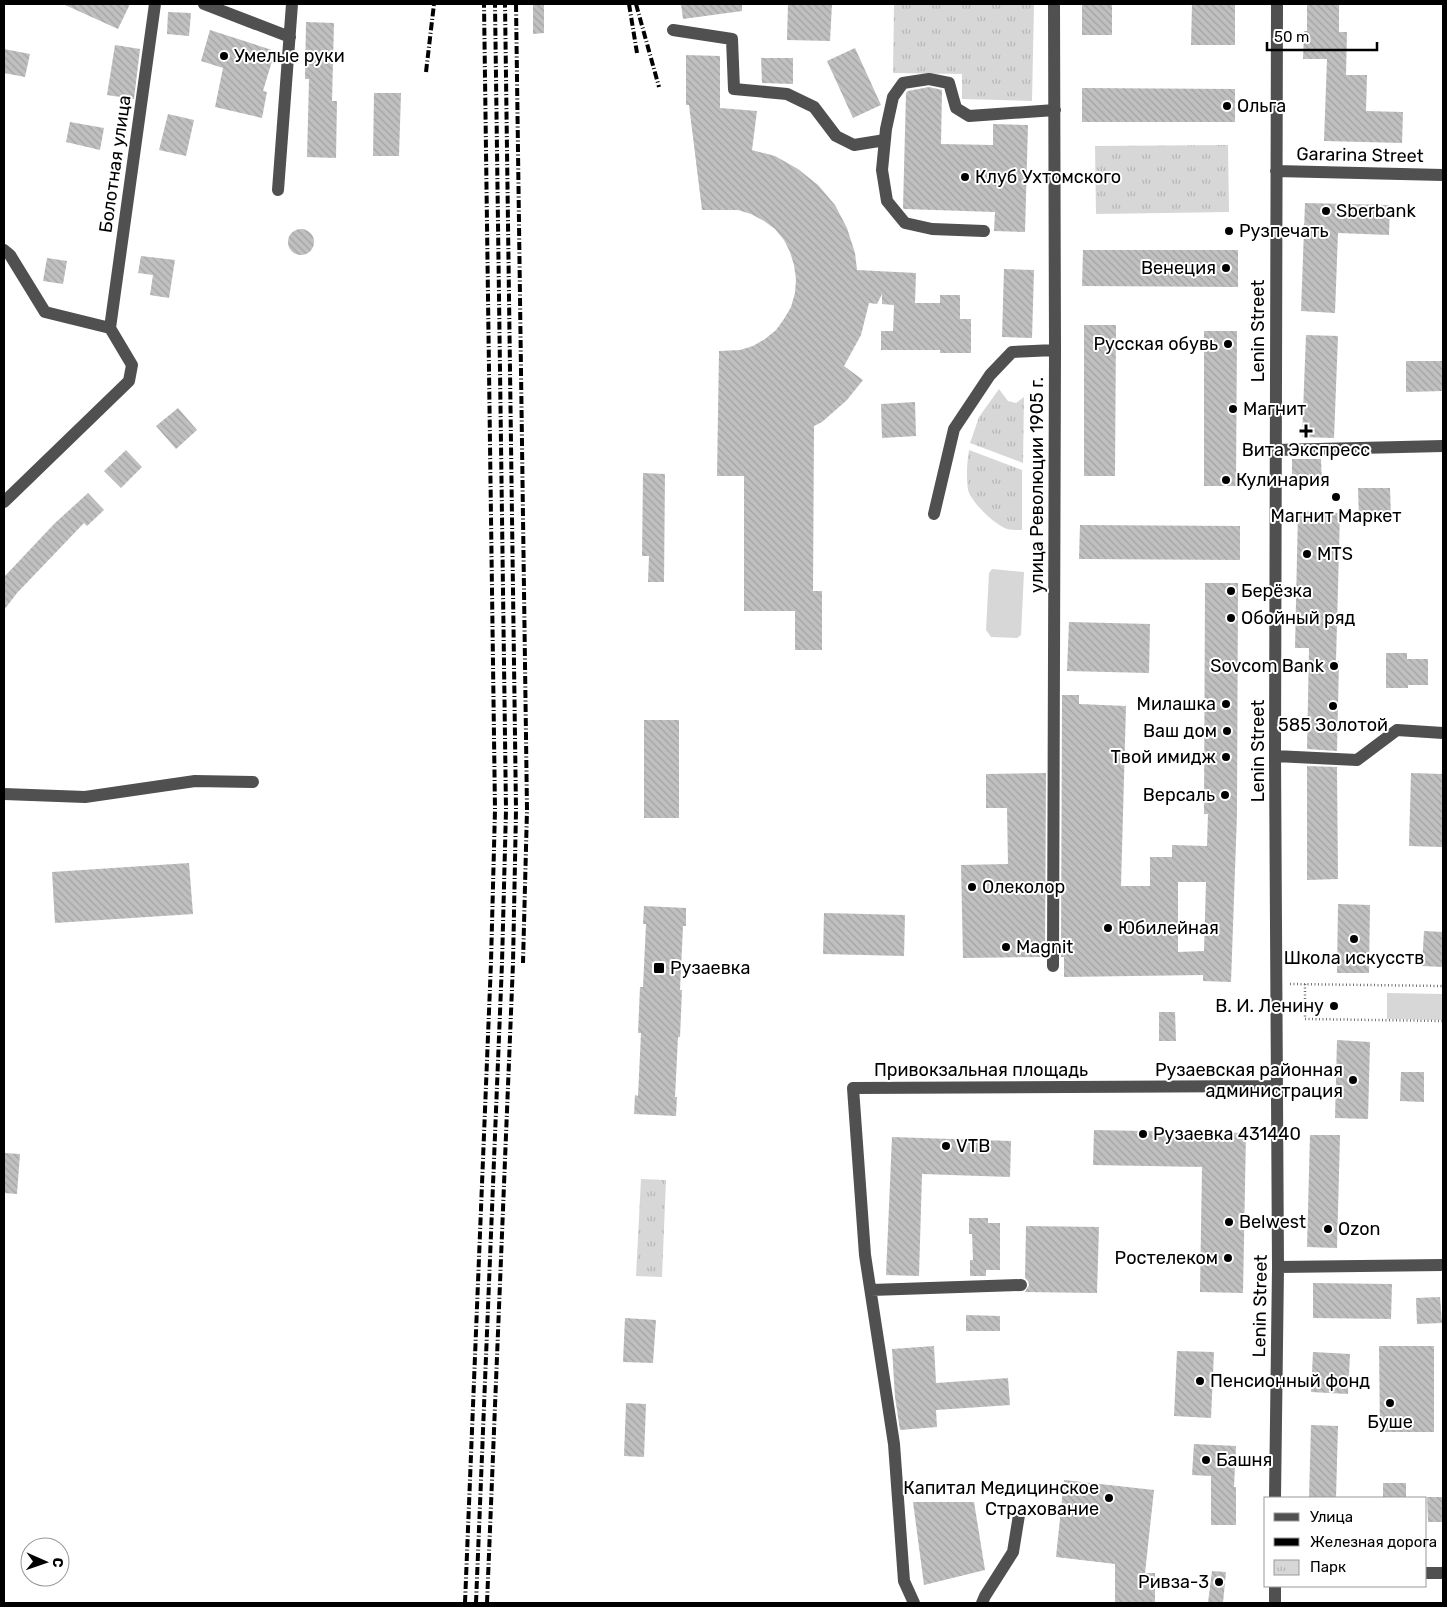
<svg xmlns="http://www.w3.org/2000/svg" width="1447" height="1607" viewBox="0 0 1447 1607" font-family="Rubik,sans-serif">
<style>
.grass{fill:#d7d7d7}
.park{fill:url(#park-tufts)}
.building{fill:url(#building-back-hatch);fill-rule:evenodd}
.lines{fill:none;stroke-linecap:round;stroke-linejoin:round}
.path{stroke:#727272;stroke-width:2.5;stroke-dasharray:1 2.5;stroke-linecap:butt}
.minor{stroke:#505050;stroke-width:12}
.rail{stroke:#000;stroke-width:4;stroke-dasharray:8 2.5 1 2.5;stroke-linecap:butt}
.poi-dot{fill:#000;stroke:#fff;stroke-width:2}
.labels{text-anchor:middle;stroke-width:4;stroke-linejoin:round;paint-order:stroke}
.poi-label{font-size:18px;fill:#000;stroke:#fff;text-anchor:start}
.street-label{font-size:18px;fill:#000;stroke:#fff}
</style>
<defs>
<pattern id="park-tufts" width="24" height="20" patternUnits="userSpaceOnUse" patternTransform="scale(1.25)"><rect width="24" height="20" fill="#d7d7d7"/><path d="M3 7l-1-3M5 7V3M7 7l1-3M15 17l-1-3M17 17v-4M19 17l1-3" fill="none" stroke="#b7b7b7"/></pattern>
<pattern id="building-back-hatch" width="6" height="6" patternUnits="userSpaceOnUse" patternTransform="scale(1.25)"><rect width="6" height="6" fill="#c0c0c0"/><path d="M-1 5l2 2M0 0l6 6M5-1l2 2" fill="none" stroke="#a3a3a3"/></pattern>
</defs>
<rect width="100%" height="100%" fill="#fff"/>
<path class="grass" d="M992,569L1024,572L1021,635L1017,638L991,637L986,630L989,573Z
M1387,993L1443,994V1020L1387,1019Z"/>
<path class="park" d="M894,4H1034L1032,101L962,99V74L893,73Z
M1228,145L1229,212L1096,214L1095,146Z
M999,389L1008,401L1016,403L1024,397L1023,463L970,443L979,417Z
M969,450L1022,470V530C1017,530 1011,530 1007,529C995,525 971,502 968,490C966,477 967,463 969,450Z
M641,1179L666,1180L662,1277L636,1276Z"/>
<path class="building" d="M63,4H130L118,29Z
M681,4H742V11L683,19Z
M788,4H832L830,41L787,40Z
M1082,4H1112V35H1082Z
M1192,4H1235V45H1191Z
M1307,4H1339V32H1347L1346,75H1367L1366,111L1403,112L1402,143L1324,141L1327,59H1303L1304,31H1307Z
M533,5H544V33L533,34Z
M168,12L191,13L189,36L167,34Z
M306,22L334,23L332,101H337L336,158L307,157L309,79H305Z
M210,30L275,51L263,91L267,92L262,118L215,107L223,68L201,61Z
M115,45L140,49L134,99L107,95Z
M855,48L881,105L853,118L827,61Z
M4,49L30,54L25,77L4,73Z
M686,55L720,56V108L757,111L752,150L775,156L798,169L818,185L835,205L847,228L855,253L857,270L916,273L915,303H940V295H960V319H971V353H940V350H881V331H893L894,305L882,304V294L877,304L869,303L861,335L844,366L863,380L847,400L822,422L814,426L813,591H822V650H795V611H744V476H717L719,351L740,350L753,346L765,339L776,330L784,319L791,307L795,293L796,279L794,265L790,252L784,240L775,229L764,221L751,214L738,210H702L689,105H686Z
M761,58H793V84L762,83Z
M929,87L942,90L941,144L993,145V124L1028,125L1025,232L994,231L995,212L904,209L903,208L906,93L908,91Z
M1082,88L1235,89V122H1082Z
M374,93H401L399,156H373Z
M168,114L194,120L186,156L159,150Z
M70,122L104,128L100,150L66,142Z
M1305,203L1390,205L1389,235L1338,233L1335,313L1301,311Z
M288 242a13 13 0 1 1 26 0a13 13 0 1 1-26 0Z
M1083,250H1238V287L1082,286Z
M141,256L175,260L169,298L150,295L153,275L138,273Z
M47,258L67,261L63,284L43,281Z
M1004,269L1034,270L1032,338L1002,337Z
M1084,325H1116L1115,476H1084Z
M1204,331H1237L1236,486H1204Z
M1306,335L1338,336L1334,438L1302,437Z
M1406,361H1443V391L1406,392Z
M915,402L916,436L882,438L881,404Z
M178,408L197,430L176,449L156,426Z
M126,450L142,467L121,488L104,471Z
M1292,459H1321L1322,484L1292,485Z
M643,473L665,474L664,582H648L649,556H642Z
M1358,488H1390L1391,517L1359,518Z
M88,493L104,510L87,526L84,523L17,593L4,610V577L55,523Z
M1298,511L1340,513L1336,661H1339L1337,751L1307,749L1309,648H1295Z
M1080,525L1240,526V560L1079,559Z
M1205,583H1238L1237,814L1231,982L1203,981V975L1064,977V957H1061L1062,695H1079V704L1126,706L1121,886H1150V857H1172V845L1207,846L1208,814H1204ZM1178,882H1206L1204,951L1178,952Z
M1069,622L1150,624L1149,673L1067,671Z
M1386,653H1407V659H1428V685H1408V688H1386Z
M644,720H679V818H644Z
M1307,766L1337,767V768L1338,879L1307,880Z
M1046,773L1045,957L963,958L961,865L1008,864L1007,808H986V774Z
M1411,773L1443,774L1442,847L1409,846Z
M189,863L193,914L55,923L52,872Z
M1338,904L1370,905L1369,973H1337Z
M644,906L686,908V926H683L680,990H682L680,1037H678L675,1097H677L676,1116L634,1114L635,1095L638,1096L641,1033H638L640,987H643L646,924H643Z
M824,913L905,915L904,956L823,954Z
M1424,931L1443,932V967L1422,966Z
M1159,1012H1175L1176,1041H1159Z
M1337,1040L1370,1042L1368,1119L1335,1118Z
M1401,1072H1424V1102L1400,1101Z
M1094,1130L1246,1133L1243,1293L1200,1292L1202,1167L1093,1165Z
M1310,1135H1340L1337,1248L1307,1247Z
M892,1137L1011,1141L1010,1177L922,1174L919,1276L886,1275Z
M4,1153L20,1154L17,1194L4,1193Z
M969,1218H988V1223H1000V1270H986V1276H970V1260H973L972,1234H969Z
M1026,1226L1099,1227L1097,1293L1025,1292L1029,1285L1028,1281L1025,1278Z
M1313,1283L1392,1284L1391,1319L1313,1318Z
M1440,1297L1442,1323L1417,1324L1416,1298Z
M966,1315L1000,1316V1331H966Z
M625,1318L656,1320L653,1363L623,1362Z
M934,1346L936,1383L1008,1378L1010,1405L936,1410L937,1427L900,1430L895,1397L892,1349Z
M1379,1346H1434V1432H1380Z
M1177,1351L1214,1352L1211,1418L1174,1416Z
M1313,1352L1350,1354L1348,1394L1311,1392Z
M626,1403L646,1404L644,1457L624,1456Z
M1311,1425L1338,1426L1336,1498H1309Z
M1194,1444L1236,1446L1234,1487H1236V1525H1211V1476L1192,1475Z
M1064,1480L1154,1490L1145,1573H1155V1603H1115V1564L1056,1557Z
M1383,1483H1406V1498H1383Z
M1427,1497H1443V1522H1428Z
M913,1502H974L985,1570L924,1585Z
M1212,1571L1226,1572L1223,1603H1208Z"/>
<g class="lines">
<path class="path" d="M1290,984L1443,986
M1305,984V1019L1443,1021"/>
<path class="minor" d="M204,4L290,37
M673,30L732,39L734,89L787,94L814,107L836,136L854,145L885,140
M1276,171L1443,175
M278,190L292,4
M984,231L932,229L905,223L887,201L882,170L886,129L893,97L903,83L929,79L949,83L956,108L969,116L1055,110
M4,250L10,255L45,312L110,328
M110,328L155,4
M1275,450L1443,446
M4,502L129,381L132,365L110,328
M934,514L954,429L990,375L1012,352L1055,350
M1275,756L1357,760L1397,730L1443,733
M4,794L85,797L195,781L253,782
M1053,966L1055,350L1054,4
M1278,1267L1443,1265
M871,1290L1021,1285
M1275,1498L1278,1267L1275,756L1277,4
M1426,1573H1443
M1275,1586V1603
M914,1603L904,1581L894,1444L865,1255L853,1088L1277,1086
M982,1603L985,1596L1013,1552L1019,1515"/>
<path class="rail" d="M516,4L527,810L523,963
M629,4L637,53
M636,4L659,87
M426,72L434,4
M465,1603L491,962L495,810L484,4
M476,1603L502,963L506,810L495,4
M487,1603L513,963L516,810L505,4"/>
</g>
<g class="poi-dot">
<circle cx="224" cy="56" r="5"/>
<circle cx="1227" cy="106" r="5"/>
<circle cx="965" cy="177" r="5"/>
<circle cx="1326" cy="211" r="5"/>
<circle cx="1229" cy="231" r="5"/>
<circle cx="1226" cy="268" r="5"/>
<circle cx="1228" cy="344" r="5"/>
<circle cx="1233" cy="409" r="5"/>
<path d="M1303.5 423.5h5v5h5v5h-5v5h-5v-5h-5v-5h5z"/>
<circle cx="1226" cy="480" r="5"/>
<circle cx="1336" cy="497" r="5"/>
<circle cx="1307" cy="554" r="5"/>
<circle cx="1231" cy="591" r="5"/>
<circle cx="1231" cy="618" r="5"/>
<circle cx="1334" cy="666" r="5"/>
<circle cx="1226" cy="704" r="5"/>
<circle cx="1333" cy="706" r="5"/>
<circle cx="1227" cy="731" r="5"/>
<circle cx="1226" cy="757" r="5"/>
<circle cx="1225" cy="795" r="5"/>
<circle cx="972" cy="887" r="5"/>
<circle cx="1108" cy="928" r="5"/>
<circle cx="1354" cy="939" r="5"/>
<circle cx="1006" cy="947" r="5"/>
<rect x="653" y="962" width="12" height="12" rx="2.5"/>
<circle cx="1334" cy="1006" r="5"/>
<circle cx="1353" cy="1080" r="5"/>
<circle cx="1143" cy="1134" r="5"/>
<circle cx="946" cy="1146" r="5"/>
<circle cx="1229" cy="1222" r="5"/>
<circle cx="1328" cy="1229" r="5"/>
<circle cx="1228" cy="1258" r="5"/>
<circle cx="1200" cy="1381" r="5"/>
<circle cx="1390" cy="1403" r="5"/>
<circle cx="1206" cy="1460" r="5"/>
<circle cx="1109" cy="1498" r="5"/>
<circle cx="1219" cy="1582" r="5"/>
</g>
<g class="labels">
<g class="poi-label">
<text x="234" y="62">Умелые руки</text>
<text x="1237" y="112">Ольга</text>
<text x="975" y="183">Клуб Ухтомского</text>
<text x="1336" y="217">Sberbank</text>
<text x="1239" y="237">Рузпечать</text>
<text x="1216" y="274" text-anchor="end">Венеция</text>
<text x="1218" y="350" text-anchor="end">Русская обувь</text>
<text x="1243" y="415">Магнит</text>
<text x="1306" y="456" text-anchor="middle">Вита Экспресс</text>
<text x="1236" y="486">Кулинария</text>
<text x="1336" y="522" text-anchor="middle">Магнит Маркет</text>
<text x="1317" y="560">MTS</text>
<text x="1241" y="597">Берёзка</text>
<text x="1241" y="624">Обойный ряд</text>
<text x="1324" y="672" text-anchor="end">Sovcom Bank</text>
<text x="1216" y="710" text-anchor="end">Милашка</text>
<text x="1333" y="731" text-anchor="middle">585 Золотой</text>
<text x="1217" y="737" text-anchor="end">Ваш дом</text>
<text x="1216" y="763" text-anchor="end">Твой имидж</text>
<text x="1215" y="801" text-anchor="end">Версаль</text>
<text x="982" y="893">Олеколор</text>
<text x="1118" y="934">Юбилейная</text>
<text x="1016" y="953">Magnit</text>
<text x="1354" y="964" text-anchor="middle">Школа искусств</text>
<text x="670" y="974">Рузаевка</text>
<text x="1324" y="1012" text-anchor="end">В. И. Ленину</text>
<text x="1343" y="1076" text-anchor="end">Рузаевская районная<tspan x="1343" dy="21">администрация</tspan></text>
<text x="1153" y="1140">Рузаевка 431440</text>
<text x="956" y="1152">VTB</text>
<text x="1239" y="1228">Belwest</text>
<text x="1338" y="1235">Ozon</text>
<text x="1218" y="1264" text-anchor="end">Ростелеком</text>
<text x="1210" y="1387">Пенсионный фонд</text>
<text x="1390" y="1428" text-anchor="middle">Буше</text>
<text x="1216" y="1466">Башня</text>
<text x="1099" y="1494" text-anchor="end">Капитал Медицинское<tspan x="1099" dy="21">Страхование</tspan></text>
<text x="1209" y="1588" text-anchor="end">Ривза-3</text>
</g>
<g class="street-label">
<text transform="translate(1360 155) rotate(1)" y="6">Gararina Street</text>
<text transform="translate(115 164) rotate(-82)" y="6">Болотная улица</text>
<text transform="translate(1258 331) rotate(-90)" y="6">Lenin Street</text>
<text transform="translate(1037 485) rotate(-90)" y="6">улица Революции 1905 г.</text>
<text transform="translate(1258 751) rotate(-90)" y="6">Lenin Street</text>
<text x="981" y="1076">Привокзальная площадь</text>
<text transform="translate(1260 1306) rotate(-89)" y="6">Lenin Street</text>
</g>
</g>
<rect width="1447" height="1607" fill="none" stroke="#000000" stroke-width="10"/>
<rect x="1264" y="1497" width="162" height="90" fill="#ffffff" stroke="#999999"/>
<rect x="1274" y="1513" width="25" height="8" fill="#505050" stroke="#999999"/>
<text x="1310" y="1522" font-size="15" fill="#000000">Улица</text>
<rect x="1274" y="1538" width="25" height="8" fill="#000000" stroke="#999999"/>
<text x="1310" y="1547" font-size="15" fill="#000000">Железная дорога</text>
<rect x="1274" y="1560" width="25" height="15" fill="url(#park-tufts)" stroke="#999999"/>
<text x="1310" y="1572" font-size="15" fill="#000000">Парк</text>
<g transform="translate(45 1562) rotate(92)"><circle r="24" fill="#ffffff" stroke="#999999"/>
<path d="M0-4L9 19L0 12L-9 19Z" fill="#000000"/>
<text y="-8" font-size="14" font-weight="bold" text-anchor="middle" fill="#000000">С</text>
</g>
<path d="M1267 42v8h110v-8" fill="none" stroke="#000000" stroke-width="2.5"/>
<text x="1274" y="42" font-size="15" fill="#000000" stroke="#ffffff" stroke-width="4" paint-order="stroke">50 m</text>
</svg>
